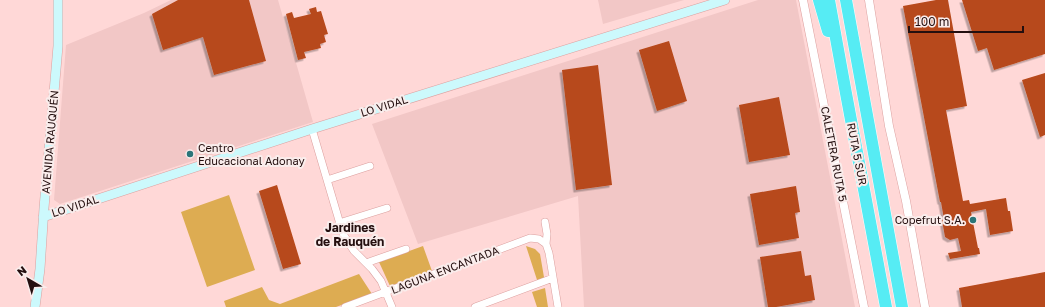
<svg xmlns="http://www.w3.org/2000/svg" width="1045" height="307" viewBox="0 0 1045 307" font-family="'Golos Text',sans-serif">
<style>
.built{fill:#f2c7c6}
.green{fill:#ddac52}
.building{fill:#b7481a;filter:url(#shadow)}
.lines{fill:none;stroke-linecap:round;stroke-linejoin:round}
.minor-casing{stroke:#dca09f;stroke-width:8}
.tertiary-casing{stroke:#dca09f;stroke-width:9}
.secondary-casing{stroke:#dca09f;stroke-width:10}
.motorway-casing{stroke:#fff;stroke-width:13}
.minor{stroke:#fff;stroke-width:7}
.tertiary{stroke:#fff;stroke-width:8}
.secondary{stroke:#ccf9fc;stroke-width:9}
.motorway{stroke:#56ecf4;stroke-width:12}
.poi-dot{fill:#2b7579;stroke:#faedec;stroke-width:1.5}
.labels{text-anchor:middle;stroke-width:4;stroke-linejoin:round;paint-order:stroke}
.street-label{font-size:11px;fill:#240f0f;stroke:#faedec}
.poi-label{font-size:11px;fill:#240f0f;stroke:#faedec;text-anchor:start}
.neighbourhood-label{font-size:12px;font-weight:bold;fill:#240f0f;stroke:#faedec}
</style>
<defs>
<filter id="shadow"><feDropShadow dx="-2.5" dy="2.5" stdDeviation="0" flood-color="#0004"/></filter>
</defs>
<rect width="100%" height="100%" fill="#ffd8d7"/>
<path class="built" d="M171,0H278L313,122L60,204L54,200L66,45L144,13Z
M598,0H684L603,24Z
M758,0H796L855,307H584L578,196L418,244L372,124Z"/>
<path class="green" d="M229,195L255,270L207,287L181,212Z
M423,246L432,271L390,286L379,262Z
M526,246L535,249L540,254L545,283L539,286Z
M359,274L372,294L336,307H226L224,301L262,287L269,300L280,304Z
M545,288L548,307H537L532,292Z"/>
<path class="building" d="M178,0H249L266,61L214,75L203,37L163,50L152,14Z
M936,0H948L967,106L946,110L963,201L969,200L970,204L1006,198L1008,211H1010L1013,231L990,235L986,209L971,212L978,248H979L980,254L950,259L948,253L961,251L958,238L950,240L945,237L942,220L944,219L941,202H940L903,6Z
M962,0H1045V54L994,70L987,48L978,51Z
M316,7L317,12L321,11L328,34L324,35L326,42L320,44L321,48L304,52L306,58L298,60L286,14L292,12L294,18L311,14L309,9Z
M669,41L687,101L657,111L639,50Z
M598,65L612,185L576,190L562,70Z
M1045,73V135L1040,137L1022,80Z
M779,97L790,155L749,162L739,105Z
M277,185L301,264L283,269L259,191Z
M796,186L800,212L795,213L799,238L759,245L750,194Z
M801,251L805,276L811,275L815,300L776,307H768L760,257Z
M1045,272V307H962L959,288Z"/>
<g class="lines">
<g class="minor-casing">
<path id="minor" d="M312,129L343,234L354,251L372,269L381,281L392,307
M327,180L370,166
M545,222L547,234L546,244L549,253L558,307
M339,223L387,208
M366,263L406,249
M345,307L530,238L539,239L546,244
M475,307L553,278"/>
</g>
<g class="tertiary-casing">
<path id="tertiary" d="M803,0L864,307
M869,0L889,126L906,201L925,307"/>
</g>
<g class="secondary-casing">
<path id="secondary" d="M43,217L312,129L725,0
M35,307L40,269L44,208L58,46V0"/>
</g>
<g class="motorway-casing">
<path id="motorway" d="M819,0L828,31
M829,0L845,88L886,307
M846,0L902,307"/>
</g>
<use href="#minor" class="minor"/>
<use href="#tertiary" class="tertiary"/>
<use href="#secondary" class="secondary"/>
<use href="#motorway" class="motorway"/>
</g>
<g class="poi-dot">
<circle cx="190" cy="154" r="4"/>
<circle cx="973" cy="220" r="4"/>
</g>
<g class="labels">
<g class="street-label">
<text transform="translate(384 106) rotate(-17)" y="4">LO VIDAL</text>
<text transform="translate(50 142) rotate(-85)" y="4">AVENIDA RAUQUÉN</text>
<text transform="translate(834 154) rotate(79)" y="4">CALETERA RUTA 5</text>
<text transform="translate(857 154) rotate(79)" y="4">RUTA 5 SUR</text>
<text transform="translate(75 206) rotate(-18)" y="4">LO VIDAL</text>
<text transform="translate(445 270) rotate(-21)" y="4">LAGUNA ENCANTADA</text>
</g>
<g class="poi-label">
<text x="198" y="152">Centro<tspan x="198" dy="13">Educacional Adonay</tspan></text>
<text x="965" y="224" text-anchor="end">Copefrut S.A.</text>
</g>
<g class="neighbourhood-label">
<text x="350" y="232">Jardines<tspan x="350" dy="14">de Rauquén</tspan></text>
</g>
</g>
<g transform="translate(28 279) rotate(322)" stroke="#faedec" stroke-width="3" paint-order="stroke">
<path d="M0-3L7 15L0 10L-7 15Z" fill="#240f0f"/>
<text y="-6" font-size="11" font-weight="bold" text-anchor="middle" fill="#240f0f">N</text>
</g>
<path d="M909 26v6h114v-6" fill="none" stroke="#240f0f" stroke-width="2"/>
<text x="915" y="26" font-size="12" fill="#240f0f" stroke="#faedec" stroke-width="3" paint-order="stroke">100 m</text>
</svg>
